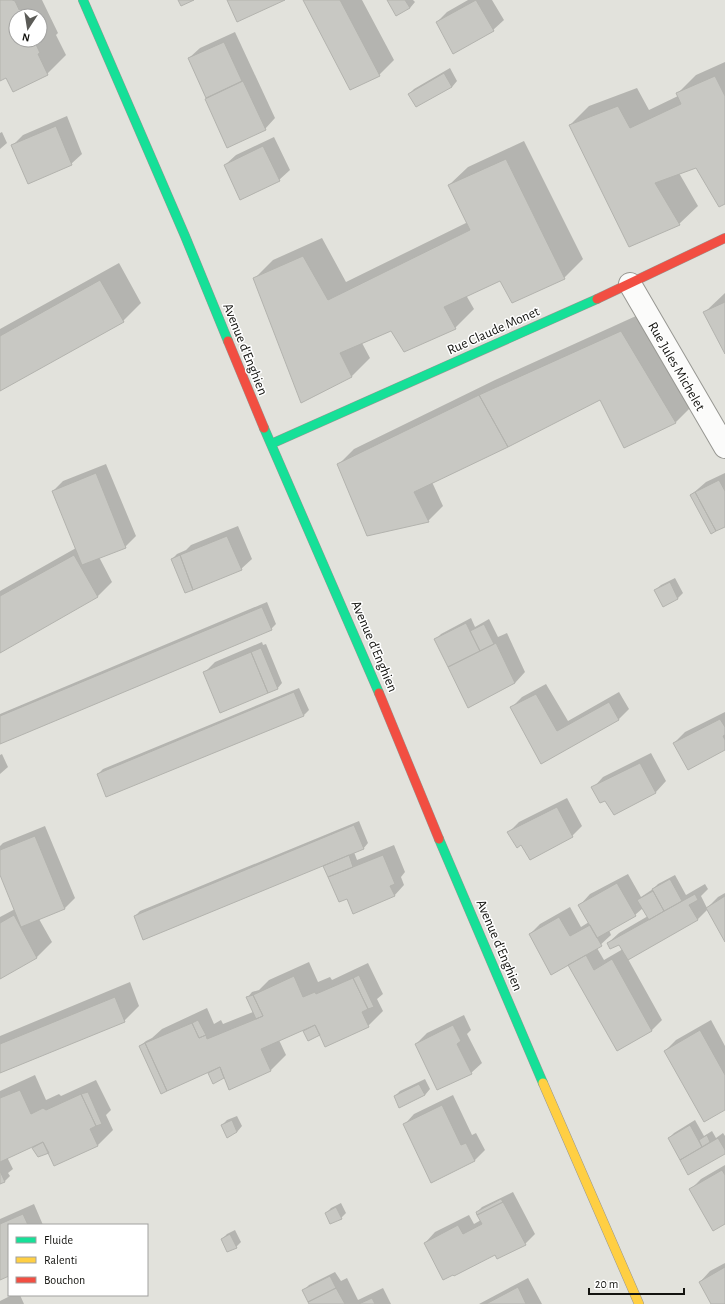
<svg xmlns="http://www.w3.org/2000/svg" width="725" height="1304" viewBox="0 0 725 1304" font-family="'Alegreya Sans',sans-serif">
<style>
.shadow{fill:#0003;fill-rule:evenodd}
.building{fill:#c8c8c3;stroke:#b3b3ae}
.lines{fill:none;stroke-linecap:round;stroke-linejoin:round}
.street-casing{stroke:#979792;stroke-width:24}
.fast-casing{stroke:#979792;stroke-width:10}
.slow-casing{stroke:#979792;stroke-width:10}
.jam-casing{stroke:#979792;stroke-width:10}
.street{stroke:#fbfbfa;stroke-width:22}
.fast{stroke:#16e098;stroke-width:9}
.slow{stroke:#ffcf43;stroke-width:9}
.jam{stroke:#f24e42;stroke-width:9}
.labels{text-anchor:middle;stroke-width:3;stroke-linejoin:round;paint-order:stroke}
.street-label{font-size:14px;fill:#13130f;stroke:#fff}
</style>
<rect width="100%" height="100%" fill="#e2e2dc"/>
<path class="shadow" d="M0,0H42L58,33L56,35L66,55L47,74L7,76L0,80ZM16,16H40V40H16Z
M305,0H362L394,60L379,75Z
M388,0H413L415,2L410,8Z
M468,0H492L504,20L493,30L437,22L447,12Z
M235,32L275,118L265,129L227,146L189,58L200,48Z
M725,62V203L697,167L679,173L698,206L679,224L570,125L589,106L637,88L649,110L678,96L677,94L696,75Z
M450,68L457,81L452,87L409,94L414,89Z
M67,116L82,154L71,164L13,145L23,135Z
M2,132L7,143L0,149V133Z
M274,137L290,170L279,180L225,165L236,155Z
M524,141L583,259L564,278L500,279L466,295L474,309L455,328L404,351L392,330L362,343L370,358L352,376L302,402L254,279L273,260L322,238L346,282L468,222L449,185L468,167Z
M119,263L141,303L123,321L0,390V329Z
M725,293V352L705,312Z
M636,316L690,408L676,422L601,399L432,482L443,506L428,521L339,464L354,449L495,380Z
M106,464L136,536L125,547L99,557L112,582L97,597L0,651V591L76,548L53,491L63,481Z
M725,473V526L691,495L706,482Z
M238,526L252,559L241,569L172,559L177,554L186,550L191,545Z
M675,578L683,593L678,598L663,606L655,590L661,585Z
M267,602L276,624L271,629L0,743V714Z
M471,618L475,627L489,619L498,637L507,633L525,672L515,683L468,706L436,639L441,634Z
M262,642L263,645L266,644L282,683L277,689L205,672L215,662Z
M546,684L568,721L619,692L629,709L618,720L542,763L512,707L522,697Z
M299,688L309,710L304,715L98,774L103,769Z
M725,712V748L674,743L685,732Z
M651,753L666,781L656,792L614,814L606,799L593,788L603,777Z
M2,754L8,767L0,774V755Z
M567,798L582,826L572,836L521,844L509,832L519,822Z
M359,821L368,843L363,849L354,852L357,860L394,845L405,872L401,877L404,885L394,896L347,897L339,901L324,864L135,916L140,911Z
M45,826L75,898L64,909L39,919L52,942L37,957L0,978V917L15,909L0,873V846L3,843Z
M628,874L641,897L653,889L658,884L675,875L686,895L705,884L708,889L701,896L707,908L718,897L725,893V940L708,909L697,920L628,959L662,1020L652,1030L617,1050L568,964L530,934L540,924L570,907L581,927L589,922L580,905L590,894ZM643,908L648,916L619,933L608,943H620L623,949L604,960L597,948L611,935L609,930L635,915Z
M309,962L318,982L330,977L332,980L368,963L383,994L377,999L383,1011L368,1026L320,1033L309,1039L303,1029L279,1040L286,1055L271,1070L224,1078L209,1073L212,1069L140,1046L146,1041L152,1038L162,1029L207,1008L214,1024L221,1020L223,1024L253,1012L247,998L252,992L259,990L269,980Z
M130,982L139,1006L124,1021L0,1072V1036Z
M464,1015L471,1030L467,1034L482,1063L471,1073L416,1044L427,1033Z
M711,1020L725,1046V1109L665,1051L676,1040Z
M35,1075L46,1100L59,1094L61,1096L96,1080L111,1110L106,1115L113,1130L98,1145L49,1152L33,1148L36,1144L7,1157L13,1169L8,1173L10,1176L5,1181L0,1183V1091Z
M425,1079L430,1089L425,1095L400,1106L395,1096L400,1091Z
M453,1095L472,1135L476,1133L485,1150L474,1161L404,1125L414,1114Z
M237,1116L242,1126L237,1132L222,1125L227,1120Z
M695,1120L704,1136L712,1131L716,1138L723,1133L725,1136V1153L689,1174L669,1138L674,1133Z
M725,1165V1223L691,1189L701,1179Z
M513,1192L535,1234L525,1244L495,1254L425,1243L435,1232L469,1215L474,1224L481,1220L477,1212L482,1207Z
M341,1203L346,1213L341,1218L326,1213L331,1208Z
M34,1204L43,1225H9V1275L0,1279V1219Z
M235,1230L241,1242L236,1247L222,1239L227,1234Z
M725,1263V1304H712L700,1282L710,1271Z
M335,1272L341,1281L347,1278L358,1300L383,1288L391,1304H310L304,1290L309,1285Z
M528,1278L542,1304H479Z
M12,1295H20L24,1304H0V1301Z"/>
<path class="building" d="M0,0H12L15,1L22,16H16V40H34L40,53L38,54L48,75L13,92L6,78L0,81Z
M178,0H194L181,6Z
M227,0H285L237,22Z
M303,0H340L380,76L350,90Z
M387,0H405L410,8L396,16Z
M476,0L494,31L453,54L436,22Z
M224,42L242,81L206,98L188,58Z
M444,73L452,87L416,107L408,94Z
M715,76L725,96V204L719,207L696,168L655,183L680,225L629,247L569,125L618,106L630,128L681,104L676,93Z
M243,81L266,130L227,148L205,99Z
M56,126L72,165L28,184L11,145Z
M263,146L280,181L240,200L224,165Z
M506,159L565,279L512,303L500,281L444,307L456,329L404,352L391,331L340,353L352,377L301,403L253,278L303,256L328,300L470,230L448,185Z
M100,280L124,322L0,391V336Z
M725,302V354L703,312Z
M621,331L676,423L624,448L600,400L508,447L479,395Z
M479,395L508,447L414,492L429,522L367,536L337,464Z
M96,473L126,548L82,565L52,491Z
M719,480L725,491V527L716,531L695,492Z
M695,492L716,531L711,534L690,495Z
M227,536L242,570L193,590L180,555Z
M74,555L98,597L0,653V596Z
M180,555L193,590L185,593L171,559Z
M670,582L678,599L663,607L654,590Z
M262,607L272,630L0,744V716Z
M466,623L480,651L448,667L434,639Z
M484,624L494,644L480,651L470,631Z
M496,643L515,683L468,708L448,667Z
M261,648L278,689L268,693L251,652Z
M251,652L268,693L220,713L203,672Z
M294,692L304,716L106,797L97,774Z
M536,694L557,731L609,702L619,720L541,764L510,707Z
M720,719L725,727V735L723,736L725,740V750L688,770L673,743Z
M640,763L656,793L614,815L605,801L600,803L591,787Z
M557,807L573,837L530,860L521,845L517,848L507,832Z
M354,825L364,849L143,940L134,916Z
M35,836L65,909L21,927L0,875V850Z
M349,855L353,867L328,877L323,866Z
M383,855L395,884L390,886L395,896L353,914L347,899L339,902L328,877Z
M670,879L682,901L664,911L652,889Z
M617,883L636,916L597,938L578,905Z
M653,891L664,911L649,920L637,900Z
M695,894L698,900L689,905L698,920L628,960L619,945L610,949L607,943Z
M725,896V942L706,908Z
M14,915L37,958L0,979V923Z
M559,917L570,936L590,925L602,946L551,975L529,934Z
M586,955L594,970L612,959L652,1031L617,1051L568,965Z
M359,975L374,1007L368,1009L353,978Z
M294,976L303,997L315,992L316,994L353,978L368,1009L362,1012L369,1027L325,1047L315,1025L261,1049L271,1071L229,1090L220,1067L167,1091L145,1043L192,1023L199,1038L206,1035L207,1039L256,1019L263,1016L253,995Z
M253,995L263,1016L256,1019L246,997Z
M115,997L125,1022L0,1073V1044Z
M198,1020L206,1035L199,1038L192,1023Z
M315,1025L320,1035L308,1041L303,1031Z
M453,1025L461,1041L457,1044L472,1074L437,1090L415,1044Z
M700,1030L725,1075V1110L704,1122L664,1051Z
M145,1043L167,1091L161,1094L139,1046Z
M220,1067L224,1078L213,1084L208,1073Z
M419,1084L425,1095L399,1108L394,1096Z
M20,1090L31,1114L43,1108L46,1110L81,1094L96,1126L90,1129L98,1146L54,1166L43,1142L0,1162V1098Z
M88,1092L102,1124L96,1126L81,1094Z
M442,1105L461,1145L466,1143L475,1161L431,1183L403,1124Z
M232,1120L237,1132L227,1138L221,1125Z
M690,1125L702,1147L680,1160L668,1138Z
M707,1135L710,1142L702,1147L699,1140Z
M718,1138L725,1150V1154L688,1175L680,1160Z
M43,1142L49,1153L38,1157L32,1148Z
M722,1170L725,1175V1224L713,1231L689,1189Z
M0,1171L5,1182L0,1184Z
M501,1199L503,1202L477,1215L476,1212Z
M503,1202L526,1245L497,1259L495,1255L454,1276L453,1275L443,1280L424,1243L458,1225L463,1234L482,1224L477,1215Z
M336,1207L342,1219L330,1224L325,1213Z
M23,1214L28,1225H9V1276L0,1280V1224Z
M230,1234L237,1248L227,1252L221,1239Z
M725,1267V1304H711L699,1282Z
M330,1276L336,1288L308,1302L302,1290Z
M518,1287L526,1304H486Z
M336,1288L345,1304H309L308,1302Z
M372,1298L375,1304H359Z"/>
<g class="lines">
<g class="street-casing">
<path id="street" d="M630,284L725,447"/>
</g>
<g class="fast-casing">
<path id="fast" d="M83,0L185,236L228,341
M264,428L379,693
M271,444L597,299
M439,839L543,1083"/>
</g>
<g class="slow-casing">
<path id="slow" d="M543,1083L639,1304"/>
</g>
<g class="jam-casing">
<path id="jam" d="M597,299L725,238
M228,341L264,428
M379,693L439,839"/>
</g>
<use href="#street" class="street"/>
<use href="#fast" class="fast"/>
<use href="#slow" class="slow"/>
<use href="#jam" class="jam"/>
</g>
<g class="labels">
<g class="street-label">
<text transform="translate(493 330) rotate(-24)" y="5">Rue Claude Monet</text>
<text transform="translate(246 349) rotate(68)" y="5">Avenue d'Enghien</text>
<text transform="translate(677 366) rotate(60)" y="5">Rue Jules Michelet</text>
<text transform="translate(375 646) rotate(67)" y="5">Avenue d'Enghien</text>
<text transform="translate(500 945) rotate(67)" y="5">Avenue d'Enghien</text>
</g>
</g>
<rect x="8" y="1224" width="140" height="72" fill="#ffffff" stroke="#a1a19f"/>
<rect x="16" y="1237" width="20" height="6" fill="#16e098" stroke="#a1a19f"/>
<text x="44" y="1244" font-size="12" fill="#13130f">Fluide</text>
<rect x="16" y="1257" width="20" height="6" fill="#ffcf43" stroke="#a1a19f"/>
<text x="44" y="1264" font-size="12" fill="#13130f">Ralenti</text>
<rect x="16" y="1277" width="20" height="6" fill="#f24e42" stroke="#a1a19f"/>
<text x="44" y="1284" font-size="12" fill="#13130f">Bouchon</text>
<g transform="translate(28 28) rotate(192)"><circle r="19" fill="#ffffff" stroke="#a1a19f"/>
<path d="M0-3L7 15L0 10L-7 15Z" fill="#5b5b57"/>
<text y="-6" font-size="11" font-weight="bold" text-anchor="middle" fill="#13130f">N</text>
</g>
<path d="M589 1288v6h95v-6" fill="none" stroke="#13130f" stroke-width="2"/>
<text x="595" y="1288" font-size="12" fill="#13130f" stroke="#ffffff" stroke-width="3" paint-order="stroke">20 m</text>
</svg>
